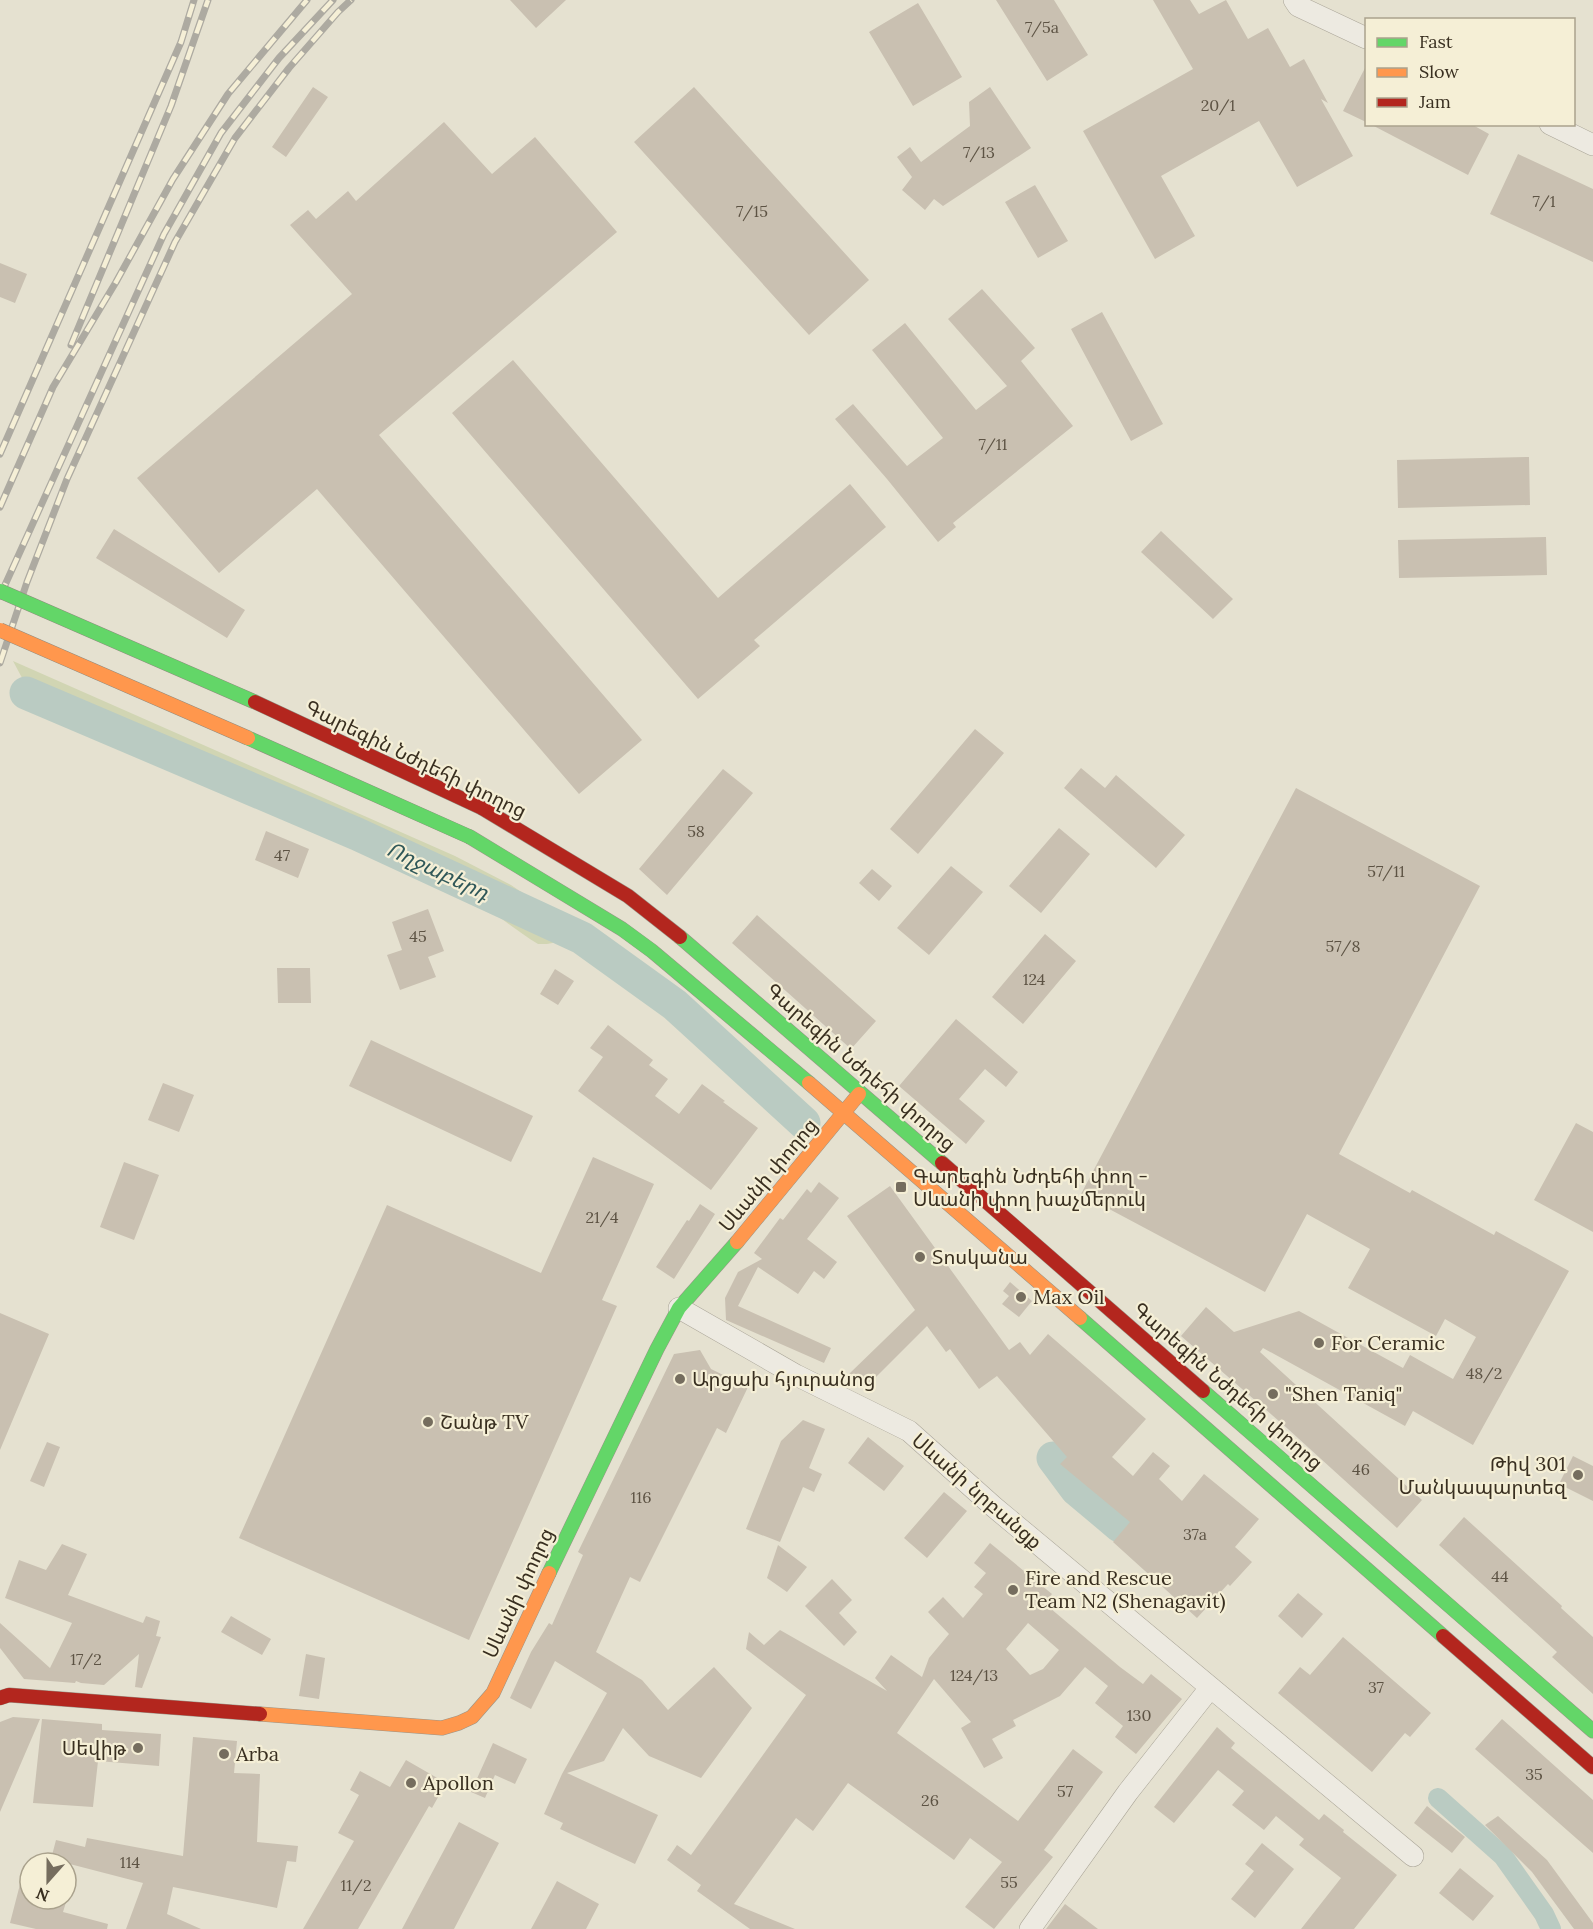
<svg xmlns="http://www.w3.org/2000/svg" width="1593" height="1929" viewBox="0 0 1593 1929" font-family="Lora,'Noto Sans Armenian',serif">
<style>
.green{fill:#d1d5b3}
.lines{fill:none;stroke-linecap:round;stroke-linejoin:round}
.canal{stroke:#bacbc2;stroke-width:20}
.river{stroke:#bacbc2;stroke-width:33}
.building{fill:#c9c0b1;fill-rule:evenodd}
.street-casing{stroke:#aaa598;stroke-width:22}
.fast-casing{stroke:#9a9588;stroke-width:15}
.slow-casing{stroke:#9a9588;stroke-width:15}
.jam-casing{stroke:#9a9588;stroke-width:15}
.street{stroke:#edeae1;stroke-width:21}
.fast{stroke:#63d668;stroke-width:14}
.slow{stroke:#ff974d;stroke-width:14}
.jam{stroke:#b3261e;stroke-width:14}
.rail-casing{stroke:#adaaa1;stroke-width:7}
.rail{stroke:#f5efd6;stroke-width:4.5;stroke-dasharray:14;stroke-linecap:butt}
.fast-bridge-casing{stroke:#908b7f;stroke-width:15;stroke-linecap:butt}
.slow-bridge-casing{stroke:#908b7f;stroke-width:15;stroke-linecap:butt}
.jam-bridge-casing{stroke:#908b7f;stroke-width:15;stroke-linecap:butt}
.fast-bridge{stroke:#63d668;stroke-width:14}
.slow-bridge{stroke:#ff974d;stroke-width:14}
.jam-bridge{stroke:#b3261e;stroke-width:14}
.poi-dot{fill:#756d5e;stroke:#f5efd6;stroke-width:2}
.labels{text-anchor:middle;stroke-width:4.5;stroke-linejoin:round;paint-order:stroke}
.number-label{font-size:16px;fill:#5d5344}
.street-label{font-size:20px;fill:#392f20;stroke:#f5efd6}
.poi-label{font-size:20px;fill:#392f20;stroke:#f5efd6;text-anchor:start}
.water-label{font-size:21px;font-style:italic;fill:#305859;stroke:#f5efd6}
</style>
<rect width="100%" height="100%" fill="#e5e1d0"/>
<path class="green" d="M13,661L455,856L511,885L574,928C563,940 554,945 538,944C504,923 475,895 438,879C430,876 420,875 412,871C383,861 355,847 330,830L113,736L52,707L29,691Z"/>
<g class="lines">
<path class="canal" d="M1438,1798L1503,1856L1544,1914L1551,1929"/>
<path class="river" d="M26,693L357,834L582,938L675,1005L804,1123
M1053,1458L1076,1489L1120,1526"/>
</g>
<path class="building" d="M510,0H566L536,28Z
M996,0H1054L1088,55L1047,81Z
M1153,0H1190L1199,14L1226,0L1248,39L1268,28L1290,67L1304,59L1328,103L1321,99L1353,156L1297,187L1259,121L1161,176L1195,236L1155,259L1083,131L1193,69Z
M918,3L962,77L913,106L869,32Z
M1366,66V122L1343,111Z
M313,87L328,97L286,157L272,147Z
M694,87L869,280L809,335L634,142Z
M990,87L1031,148L943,206L934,199L925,210L902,190L912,177L897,157L910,147L921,162L970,126L969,102Z
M444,122L492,174L535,137L617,232L379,435L642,740L579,794L317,489L219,573L137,478L352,294L290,225L308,210L316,219L348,191L356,201Z
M1370,124H1471L1489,134L1468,175Z
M1518,154L1593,189V262L1490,214Z
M1035,185L1068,241L1038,258L1005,202Z
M0,263L27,274L15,303L0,297Z
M982,289L1035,348L1021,361L1073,426L953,523L956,527L938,542L887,479L835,419L853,404L907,466L943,438L872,350L905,323L976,410L1007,386L948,319Z
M1102,312L1163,424L1131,441L1071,329Z
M513,360L718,598L850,484L886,527L754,640L760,646L698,699L452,413Z
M1529,457L1530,505L1398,508L1397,460Z
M114,529L245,610L227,638L96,558Z
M1161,531L1233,599L1213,619L1141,552Z
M1546,537L1547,575L1399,578L1398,540Z
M975,729L1004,753L918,854L890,829Z
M1081,768L1105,788L1116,775L1185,835L1156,868L1064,788Z
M723,769L753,793L667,895L639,869Z
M1296,788L1480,886L1339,1154L1410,1193L1412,1190L1494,1235L1496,1231L1569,1271L1473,1445L1413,1411L1405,1426L1263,1348L1260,1352L1422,1500L1397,1528L1288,1429L1181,1336L1206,1307L1234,1332L1299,1311L1403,1368L1410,1355L1453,1379L1476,1337L1445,1319L1436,1336L1348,1288L1370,1249L1307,1214L1265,1292L1081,1194Z
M1059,828L1090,854L1041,913L1009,886Z
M266,831L309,849L298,878L255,860Z
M951,866L983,892L929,955L897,928Z
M872,869L892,886L879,901L859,883Z
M428,909L444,951L428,957L436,977L400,990L387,955L402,950L392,922Z
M757,915L876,1021L851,1049L732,943Z
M1045,934L1076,961L1023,1024L992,997Z
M277,968H310L311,1003H278Z
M555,969L574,981L558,1005L540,994Z
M956,1019L1018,1072L1006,1087L985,1069L959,1099L985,1121L966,1144L899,1086Z
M608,1025L653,1060L649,1065L668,1079L655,1096L679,1114L702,1084L725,1101L723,1102L758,1128L711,1190L578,1091L603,1057L590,1048Z
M371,1040L533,1116L511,1162L349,1086Z
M163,1083L194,1095L179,1132L148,1120Z
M1576,1123L1593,1132V1232L1534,1200Z
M593,1157L654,1184L602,1300L617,1306L469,1640L239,1538L387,1205L541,1273Z
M124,1162L159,1175L134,1240L100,1227Z
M819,1182L839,1198L807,1239L837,1262L824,1279L814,1271L798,1294L758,1267L738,1306L831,1348L824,1363L726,1320L725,1298L738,1272L762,1259L754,1253L780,1218L783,1220L807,1189L811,1193Z
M890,1186L1009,1350L1020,1342L1030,1355L1048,1334L1146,1419L1112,1457L1133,1476L1153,1452L1170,1466L1159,1479L1182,1501L1204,1474L1259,1519L1235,1547L1252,1562L1230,1586L1228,1584L1197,1618L1113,1542L1130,1522L1060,1464L1067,1457L997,1376L979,1389L950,1349L946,1352L927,1326L870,1383L849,1374L915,1310L847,1216Z
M700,1204L715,1214L674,1279L656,1267L687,1220L689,1221Z
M1010,1282L1032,1301L1019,1317L1002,1304L1009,1296L1003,1291Z
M0,1313L49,1334L0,1450Z
M700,1350L711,1369L748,1387L726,1433L717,1428L640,1582L630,1577L596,1652L642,1680L668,1710L714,1667L752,1708L701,1778L649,1756L623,1728L604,1761L567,1773L658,1815L635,1864L560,1829L563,1823L544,1814L562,1774L607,1693L555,1661L531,1709L510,1698L531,1652L549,1623L552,1625L583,1555L578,1552L674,1354Z
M803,1420L825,1429L809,1468L822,1474L814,1492L803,1487L780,1542L746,1529L781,1441Z
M868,1437L904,1466L884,1491L848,1463Z
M47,1442L60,1447L44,1487L30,1481Z
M1573,1456L1593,1466V1501L1559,1484Z
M944,1492L967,1511L927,1558L904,1538Z
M1464,1517L1562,1606L1561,1608L1593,1637V1694L1552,1657L1557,1652L1439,1545Z
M990,1543L1052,1594L1044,1603L1120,1667L1143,1684L1151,1674L1182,1699L1136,1754L1115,1737L1123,1726L1095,1703L1108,1686L1085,1667L1060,1696L1013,1720L1016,1726L992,1739L1003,1758L984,1768L961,1728L971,1722L934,1679L897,1733L1018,1821L1073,1749L1103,1772L1044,1850L1053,1857L994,1929L965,1907L1002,1862L970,1838L954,1860L848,1783L813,1831L796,1818L734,1904L795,1929H750L697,1891L701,1885L667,1860L677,1845L691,1855L806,1695L746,1649L749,1632L764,1645L780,1630L887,1691L875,1678L891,1655L922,1677L929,1658L949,1634L928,1612L943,1597L963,1618L983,1594L974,1587L986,1573L974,1563ZM1028,1623L1059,1650L1043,1669L1030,1675L1006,1649Z
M62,1544L87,1554L68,1595L143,1623L146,1616L160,1621L156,1636L161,1637L142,1688L135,1687L139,1654L104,1685L81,1683L76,1681L75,1683L24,1679L0,1648V1623L50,1668L72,1623L5,1598L19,1560L46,1570Z
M778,1545L807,1567L787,1592L767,1578Z
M832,1579L852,1600L839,1613L857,1632L844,1646L805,1606Z
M1298,1593L1323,1614L1302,1638L1278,1616Z
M231,1616L271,1639L262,1655L221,1632Z
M1343,1637L1431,1713L1410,1737L1405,1733L1372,1772L1278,1693L1300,1667L1310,1675Z
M306,1654L325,1658L319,1699L299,1696Z
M13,1717L40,1719L0,1812V1722Z
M42,1719L102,1724V1730L161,1734L159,1766L98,1761L93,1807L33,1803Z
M1502,1719L1593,1800V1853L1475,1749Z
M1217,1727L1235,1743L1231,1748L1319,1820L1324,1814L1344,1830L1343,1832L1397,1875L1354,1929H1301L1341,1878L1299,1845L1304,1839L1276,1816L1264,1830L1232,1805L1244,1791L1218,1770L1174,1823L1154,1807Z
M193,1737L237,1741L234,1773L260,1774L257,1842L298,1846L296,1862L287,1861L277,1908L173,1887L167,1914L201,1929H126L143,1883L66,1863H50L56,1840L85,1847L87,1838L183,1856Z
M493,1743L527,1759L515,1784L495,1775L485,1798L471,1792Z
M406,1760L446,1783L432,1808L429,1806L358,1929H303L354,1841L338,1833L359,1795L350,1790L360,1771L390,1787Z
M1427,1806L1465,1837L1452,1853L1414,1823Z
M1498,1816L1547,1860L1593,1923V1929H1574L1532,1872L1485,1825Z
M459,1822L499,1843L454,1929H402Z
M1262,1843L1294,1869L1255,1918L1231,1899L1254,1871L1245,1864Z
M25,1865L30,1866V1899H67L63,1912L108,1924L107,1929H36L10,1923Z
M1460,1868L1494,1896L1473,1921L1439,1893Z
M557,1881L599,1904L586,1929H531Z
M1065,1904L1098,1929H1046Z"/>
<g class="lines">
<g class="street-casing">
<path id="street" d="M1294,0L1298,6L1366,38
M1550,124L1593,145
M679,1308L796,1375L909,1431L994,1507L1413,1856
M1030,1929L1128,1792L1210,1688"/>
</g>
<g class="fast-casing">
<path id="fast" d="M470,837L622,929L652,951L809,1083
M680,937L942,1163
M1080,1318L1443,1636
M1203,1391L1593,1731
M549,1573L657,1349L679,1308L737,1242"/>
</g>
<g class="slow-casing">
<path id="slow" d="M809,1083L1080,1318
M737,1242L859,1094
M260,1714L442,1728L459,1723L472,1717L493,1693L549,1573"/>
</g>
<g class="jam-casing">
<path id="jam" d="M482,808L628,896L680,937
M942,1163L1203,1391
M1443,1636L1593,1767
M0,1698L9,1695L260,1714"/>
</g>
<use href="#street" class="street"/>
<use href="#fast" class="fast"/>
<use href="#slow" class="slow"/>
<use href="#jam" class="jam"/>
<g class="rail-casing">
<path id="rail" d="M71,345L171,106L208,0
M0,454L181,42L194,0
M0,507L53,387L116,282L173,179L228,94L307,0
M0,596L164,234L221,133L279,58L333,0
M0,663L27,582L67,479L175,242L235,138L289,68L338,12L351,0"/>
</g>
<use href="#rail" class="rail"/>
<g class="fast-bridge-casing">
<path id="fast-bridge" d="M0,591L255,702
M248,738L470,837"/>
</g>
<g class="slow-bridge-casing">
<path id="slow-bridge" d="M0,630L248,738"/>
</g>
<g class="jam-bridge-casing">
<path id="jam-bridge" d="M255,702L482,808"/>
</g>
<use href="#fast-bridge" class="fast-bridge"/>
<use href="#slow-bridge" class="slow-bridge"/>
<use href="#jam-bridge" class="jam-bridge"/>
</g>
<g class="poi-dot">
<rect x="895" y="1181" width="12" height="12" rx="3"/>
<circle cx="920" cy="1257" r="6"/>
<circle cx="1021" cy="1297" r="6"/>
<circle cx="1319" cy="1343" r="6"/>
<circle cx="680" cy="1379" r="6"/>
<circle cx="1273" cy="1394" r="6"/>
<circle cx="428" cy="1422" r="6"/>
<circle cx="1578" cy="1475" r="6"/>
<circle cx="1013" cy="1590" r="6"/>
<circle cx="138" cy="1748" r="6"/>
<circle cx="224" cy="1754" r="6"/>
<circle cx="411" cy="1783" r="6"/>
</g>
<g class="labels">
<g class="number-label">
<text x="1042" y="33">7/5a</text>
<text x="1218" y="111">20/1</text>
<text x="979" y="158">7/13</text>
<text x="1544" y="207">7/1</text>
<text x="752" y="217">7/15</text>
<text x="993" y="450">7/11</text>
<text x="696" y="837">58</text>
<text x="282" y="861">47</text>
<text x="1386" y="877">57/11</text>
<text x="418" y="942">45</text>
<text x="1343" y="952">57/8</text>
<text x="1034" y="985">124</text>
<text x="602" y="1223">21/4</text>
<text x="1484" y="1379">48/2</text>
<text x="1361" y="1475">46</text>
<text x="641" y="1503">116</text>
<text x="1195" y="1540">37a</text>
<text x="1500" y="1582">44</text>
<text x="86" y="1665">17/2</text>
<text x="974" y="1681">124/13</text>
<text x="1376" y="1693">37</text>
<text x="1139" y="1721">130</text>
<text x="1534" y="1780">35</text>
<text x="1065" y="1797">57</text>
<text x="930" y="1806">26</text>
<text x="130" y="1868">114</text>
<text x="1009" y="1888">55</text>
<text x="356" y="1891">11/2</text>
</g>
<g class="street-label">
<text transform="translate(416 759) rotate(26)" y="7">Գարեգին Նժդեհի փողոց</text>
<text transform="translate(861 1067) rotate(41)" y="7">Գարեգին Նժդեհի փողոց</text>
<text transform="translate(768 1175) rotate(-50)" y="7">Սևանի փողոց</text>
<text transform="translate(1228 1386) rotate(41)" y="7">Գարեգին Նժդեհի փողոց</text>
<text transform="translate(977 1491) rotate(41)" y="7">Սևանի նրբանցք</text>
<text transform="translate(518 1593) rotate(-65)" y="7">Սևանի փողոց</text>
</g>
<g class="poi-label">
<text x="913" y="1183">Գարեգին Նժդեհի փող -<tspan x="913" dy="23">Սևանի փող խաչմերուկ</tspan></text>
<text x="932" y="1264">Տոսկանա</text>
<text x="1033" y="1304">Max Oil</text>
<text x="1331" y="1350">For Ceramic</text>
<text x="692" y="1386">Արցախ հյուրանոց</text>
<text x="1285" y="1401">"Shen Taniq"</text>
<text x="440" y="1429">Շանթ TV</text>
<text x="1566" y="1471" text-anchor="end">Թիվ 301<tspan x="1566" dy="23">Մանկապարտեզ</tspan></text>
<text x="1025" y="1585">Fire and Rescue<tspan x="1025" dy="23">Team N2 (Shenagavit)</tspan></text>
<text x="126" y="1755" text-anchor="end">Սեվիթ</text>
<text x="236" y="1761">Arba</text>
<text x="423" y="1790">Apollon</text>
</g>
<g class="water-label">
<text transform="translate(438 871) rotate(25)" y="7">Ողջաբերդ</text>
</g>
</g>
<rect x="1365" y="18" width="210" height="108" fill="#f5efd6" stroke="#aaa28d" stroke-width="1.5"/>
<rect x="1377" y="38" width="30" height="9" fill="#63d668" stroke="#aaa28d" stroke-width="1.5"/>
<text x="1419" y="48" font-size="18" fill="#392f20">Fast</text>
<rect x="1377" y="68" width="30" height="9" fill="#ff974d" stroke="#aaa28d" stroke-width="1.5"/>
<text x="1419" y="78" font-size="18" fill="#392f20">Slow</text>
<rect x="1377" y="98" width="30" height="9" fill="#b3261e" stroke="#aaa28d" stroke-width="1.5"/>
<text x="1419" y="108" font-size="18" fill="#392f20">Jam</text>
<g transform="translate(48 1881) rotate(201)"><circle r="28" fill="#f5efd6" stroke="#aaa28d" stroke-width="1.5"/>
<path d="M0-4.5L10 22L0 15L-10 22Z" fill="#756d5e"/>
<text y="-9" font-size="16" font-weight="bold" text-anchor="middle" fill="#392f20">N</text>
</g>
</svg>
